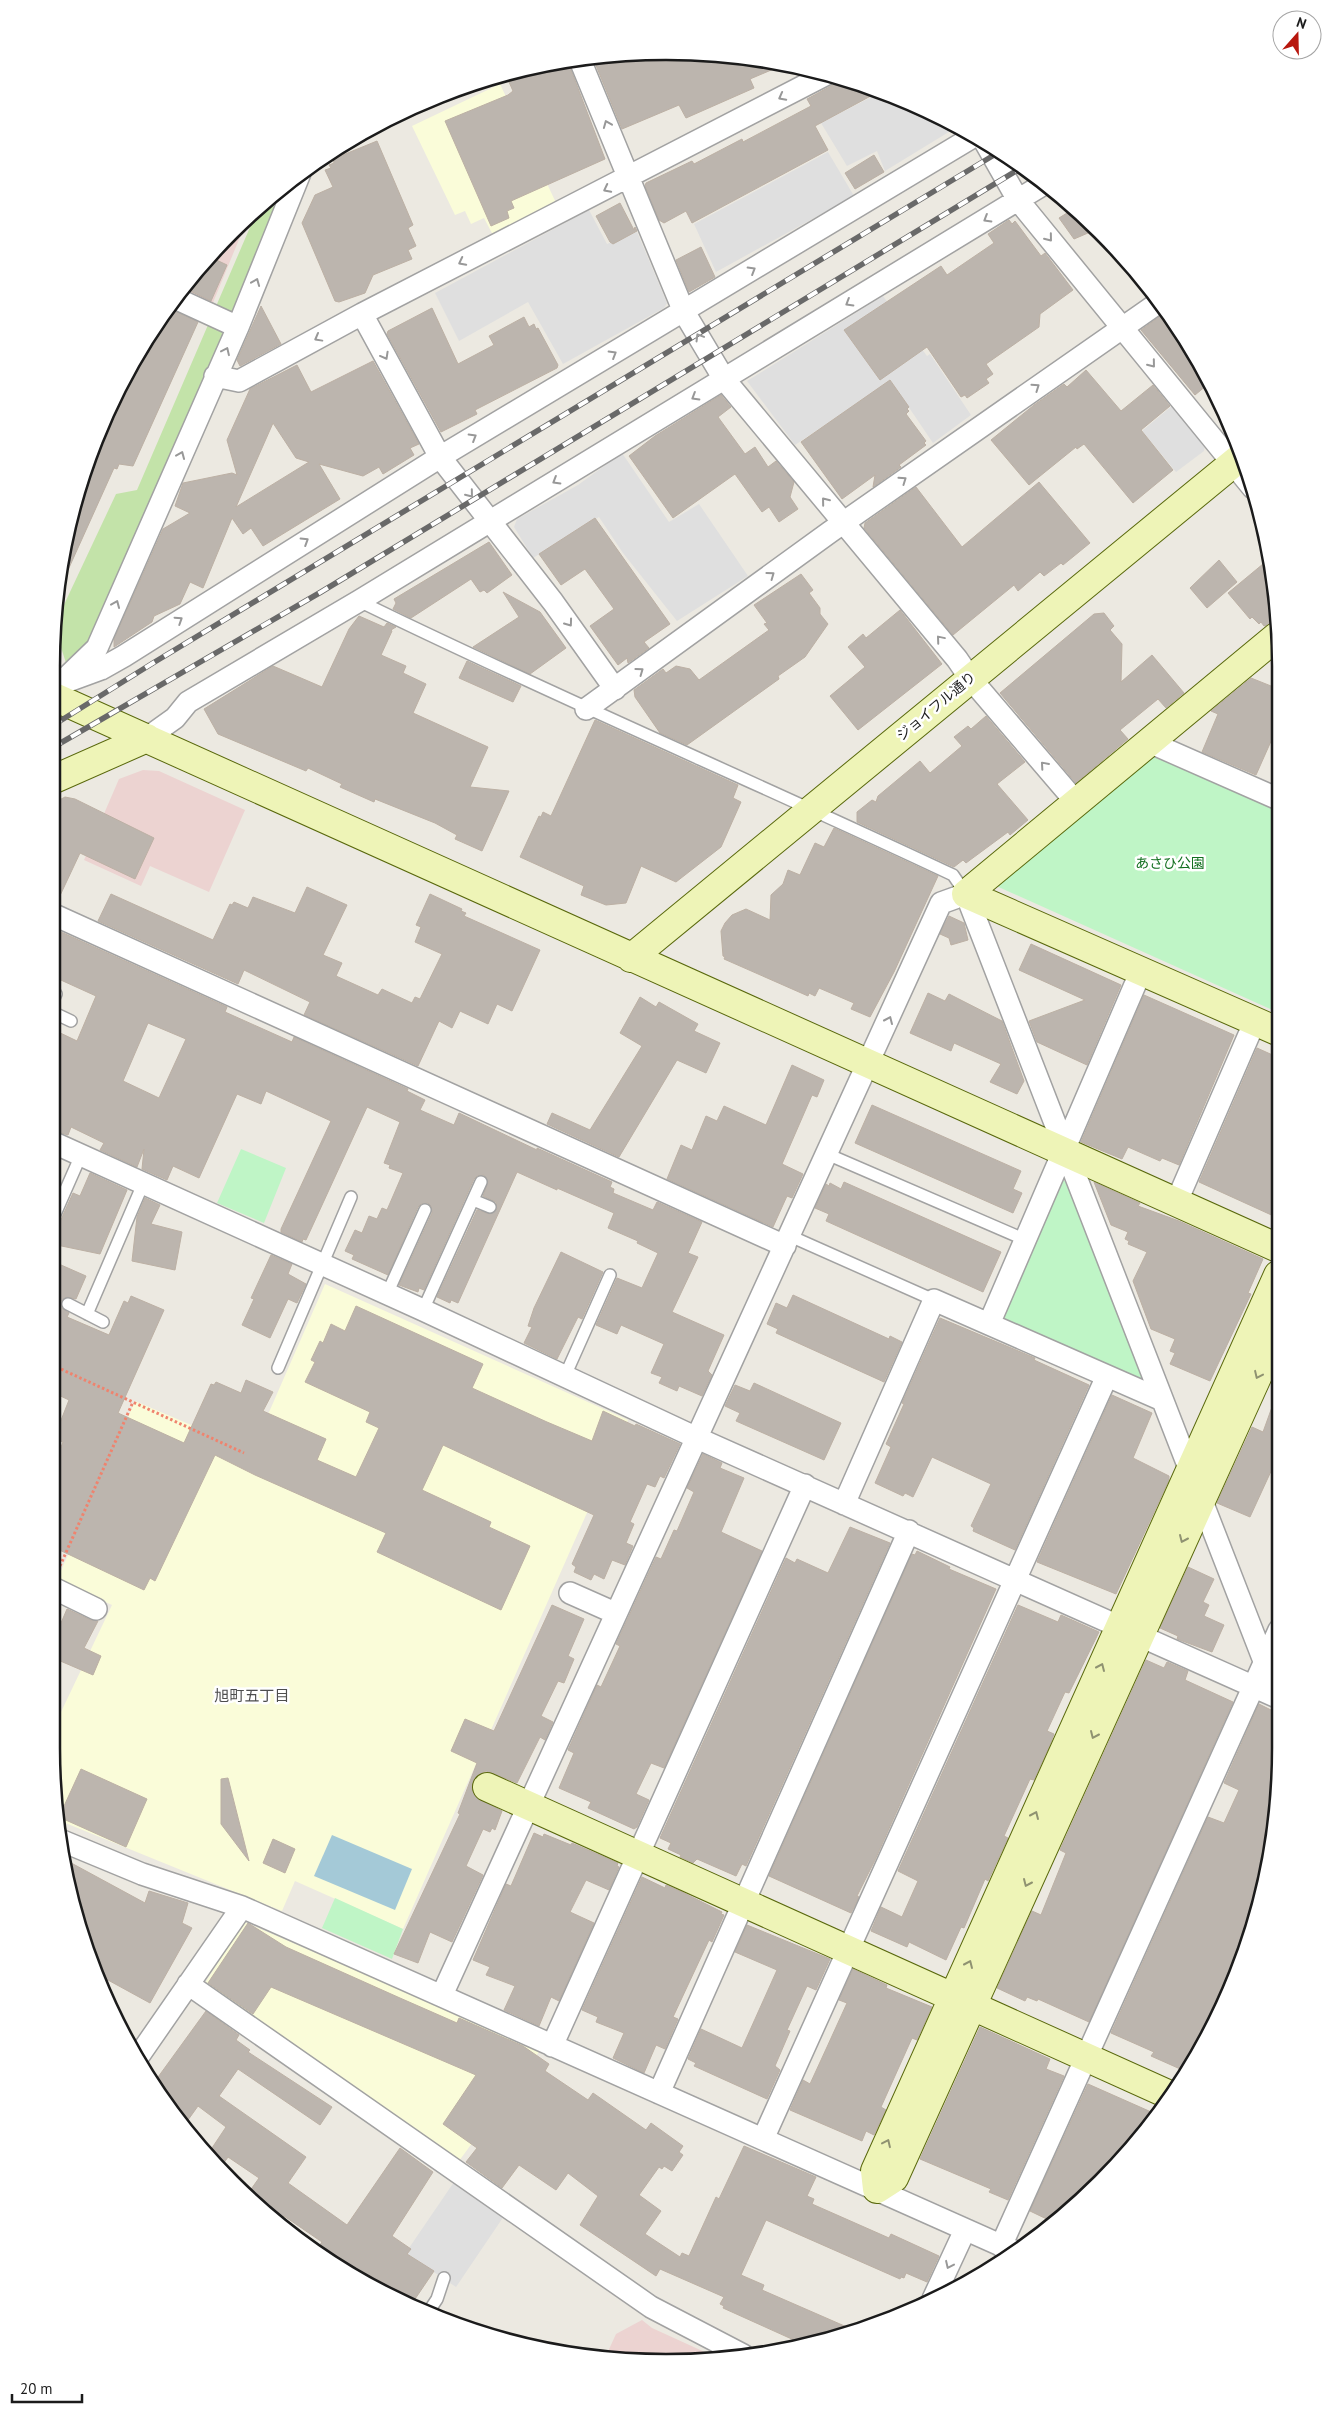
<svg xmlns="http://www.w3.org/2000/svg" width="1332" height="2414" viewBox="0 0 1332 2414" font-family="'PT Sans','Noto Sans JP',sans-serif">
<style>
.commercial{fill:#ecd3d1}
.education{fill:#fafcd9}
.grass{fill:#c3e3a9}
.park{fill:#bff5c6}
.parking{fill:#dfdfdf}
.water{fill:#a4c9d7}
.building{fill:#bcb5ae;stroke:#bcb0a4;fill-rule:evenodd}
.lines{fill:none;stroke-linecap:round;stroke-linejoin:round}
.lane-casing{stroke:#a2a2a2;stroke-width:14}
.street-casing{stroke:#a2a2a2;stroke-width:24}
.secondary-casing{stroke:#59680c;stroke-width:30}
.path{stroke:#ef836e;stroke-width:3;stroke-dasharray:2.5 2.5;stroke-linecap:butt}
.lane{stroke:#fff;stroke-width:11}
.street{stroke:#fff;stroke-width:21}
.secondary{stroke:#eef4b7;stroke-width:28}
.rail-casing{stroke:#696969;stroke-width:5.5}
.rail{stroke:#fff;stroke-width:4;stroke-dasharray:11;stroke-linecap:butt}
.oneway{stroke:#989898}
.oneway2{stroke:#8f9271}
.labels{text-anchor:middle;stroke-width:5;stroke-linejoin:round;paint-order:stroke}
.street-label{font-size:14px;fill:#1b1b1b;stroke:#fff}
.park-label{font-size:14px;fill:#126f1f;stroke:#fff}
.neighbourhood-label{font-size:15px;fill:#4e4e4e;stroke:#fff}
.rim{fill:none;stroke:#1b1b1b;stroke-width:2.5}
</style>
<rect width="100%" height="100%" fill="#ece9e1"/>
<path class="commercial" d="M247,220L212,305L182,292L204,261Z
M143,770L159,771L245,810L209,892L150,866L141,886L84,860L119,779Z
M642,2320L652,2328L720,2359L706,2361H626L605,2358L616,2334Z"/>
<path class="education" d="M500,84L558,207L494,237L484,218L471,224L465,211L455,215L412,126Z
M325,1284L628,1420L403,1929L295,1881L282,1911L58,1820L51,1733L112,1605L57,1580L135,1401L252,1451Z
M244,1922L541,2049L459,2161L205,1983Z"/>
<path class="grass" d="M284,185L293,187L86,652L67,666L54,626L116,494L137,490L257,211Z"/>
<path class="park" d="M1157,755L1276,809L1277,1012L994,885L1150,756Z
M241,1149L286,1168L264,1223L217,1203Z
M1058,1178L1069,1183L1151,1384L1005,1325L1000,1316Z
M335,1898L403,1929L392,1959L322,1928Z"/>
<path class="parking" d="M881,92L948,122L952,130L885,171L877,151L847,166L821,123Z
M828,152L854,196L716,272L694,224Z
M589,210L607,244L637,232L667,303L664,308L563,364L528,302L459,341L435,293Z
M883,296L927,356L930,354L971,415L933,443L891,381L795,445L747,381Z
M1173,405L1205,445L1204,451L1176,472L1142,431Z
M622,453L669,522L699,504L748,576L677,621L623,553L599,517L533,558L514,527L517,519L578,485Z
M454,2182L504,2216L456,2287L407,2254L411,2249L409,2248Z"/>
<path class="water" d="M332,1835L412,1869L395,1910L314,1876Z"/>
<path class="building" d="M626,53L746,56L783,65L750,79L754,88L686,118L679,105L622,129L593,58Z
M568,62L605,159L511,201L514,208L507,211L509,218L491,226L445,121L508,95L513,91L509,82L546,66Z
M844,79L863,84L880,91L815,126L828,150L692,223L686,211L664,223L659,220L645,186L646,183L692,161L694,164L742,139L743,142L811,106L807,99Z
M377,141L413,225L408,228L416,246L408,250L412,259L373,275L365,293L339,302L335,301L302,223L315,195L333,187L325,170L331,168L329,165L334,163L333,159Z
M874,155L884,172L855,189L845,173Z
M620,203L634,230L635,227L637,231L613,244L610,242L596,216Z
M1075,208L1095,230L1074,239L1059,218Z
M1009,220L1012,224L1015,221L1041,256L1045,253L1073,290L1040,314L1039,327L986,364L993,374L986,379L989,383L967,398L965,395L961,397L927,347L880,380L844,330L941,266L947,275L994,243L988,234Z
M701,247L715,277L689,292L676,260Z
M208,256L227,265L211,301L184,288Z
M261,306L281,344L240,366L237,360Z
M432,308L458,364L494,345L489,336L524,317L529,327L534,324L536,329L538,328L558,365L557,368L475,410L477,414L441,432L387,334L388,331Z
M170,309L198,322L133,466L119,464L117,469L114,468L68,570L62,568L72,507L133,359Z
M1166,312L1177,325L1207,385L1195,395L1141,330Z
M373,361L419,444L410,448L414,455L383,474L379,467L363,476L319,464L340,499L263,546L251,528L243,534L232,518L203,588L190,582L180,604L154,616L152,622L114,647V639L163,529L190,513L175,506L183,483L232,473L237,475L227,440L250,389L297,365L311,392ZM273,423L296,458L309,462L236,507Z
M1086,370L1121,411L1153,385L1170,406L1141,430L1173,470L1133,503L1084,444L1077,449L1076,447L1029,485L991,440L1034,405L1064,384L1067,387Z
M890,380L909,407L907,409L909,411L906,414L926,441L924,443L926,445L899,465L901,467L873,487L875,475L842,499L801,442Z
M721,395L731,407L718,417L745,454L755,447L768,467L776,461L794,482L790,497L798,509L779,522L769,507L762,512L735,474L673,518L629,456L655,436Z
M1039,482L1090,543L1063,565L1061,563L1044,576L1040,572L1018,591L1014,585L953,635L864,528L865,523L916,487L962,547Z
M595,518L670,624L644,642L649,648L628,663L627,658L618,665L590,626L614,609L585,569L561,585L539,554Z
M489,542L512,575L487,593L484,590L480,592L471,579L411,618L393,609L396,603L394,599Z
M1269,559L1276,586V622L1264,626L1261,622L1259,624L1252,617L1250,619L1228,593Z
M1219,560L1237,582L1207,608L1190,588Z
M801,574L813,590L809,593L820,608V614L828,624L805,657L778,676L779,679L687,745L660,733L635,697L634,690L663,669L666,673L676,666L690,669L699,680L769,630L764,624L767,623L754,605Z
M503,592L540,612L566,648L530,674L473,647L519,617Z
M900,610L942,664L858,730L830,696L865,667L848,647L863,634L866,638Z
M1104,613L1114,626L1110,630L1122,644L1121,682L1152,655L1184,693L1166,708L1158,699L1120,730L1128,739L1076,783L1000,693L1094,614Z
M359,616L384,627L387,623L396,627L391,630L392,631L381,655L406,666L403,673L426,684L413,713L488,747L470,787L509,791L482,851L455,839L457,835L435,823L375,799L374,802L340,787L342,784L308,768L306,771L218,734L204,709L273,666L322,687L349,629Z
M467,661L521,686L513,702L459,678Z
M1251,678L1276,688V730L1256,775L1202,752L1218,714L1211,711Z
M986,716L1025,762L997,784L1028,820L1010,835L1008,832L966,863L963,860L954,867L857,822V812L872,800L876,802L878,796L920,761L930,773L962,746L954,737L968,726L971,729Z
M595,720L738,785L733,798L741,802L721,847L676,882L641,866L626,903L606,905L581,895L584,886L520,857L539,816L541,817L543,812L551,816Z
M65,797L75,799L154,838L135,879L80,853L57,902H52V804Z
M834,828L938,876L894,972L870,1017L851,1009L854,1003L819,988L815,996L809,993L808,996L724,959L725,957L723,956L721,931L725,923L732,915L746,909L770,920L771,895L783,884L788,870L800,875L815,843L824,847Z
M307,887L347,905L323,955L342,963L336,976L378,995L382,989L412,1003L415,997L420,999L442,954L415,942L421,927L416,925L430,894L462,909L461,911L466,913L464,916L540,950L512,1011L497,1004L488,1024L460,1011L452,1028L439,1021L418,1066L304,1015L310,1002L244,970L238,984L98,921L111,894L213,940L230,904L232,905L234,902L248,908L253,897L295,913Z
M949,916L964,923L968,940L951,945L949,938L940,934Z
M52,928L227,1007L225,1012L292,1042L294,1037L408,1089L407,1091L425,1100L420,1110L454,1125L459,1113L537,1150V1148L612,1182L610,1187L614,1189L613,1193L653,1210L657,1202L702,1222L688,1253L698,1257L672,1312L724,1335L708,1371L712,1375L702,1396L679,1386L677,1391L659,1383L662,1377L651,1373L664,1344L621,1325L617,1334L596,1325L617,1278L642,1288L658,1253L637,1243L638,1241L608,1228L614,1213L557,1188V1190L517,1172L458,1303L451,1300L450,1303L437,1297L477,1210L490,1214L497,1209L496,1202L483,1196L488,1182L484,1175L477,1176L474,1179L424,1290L419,1288L418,1292L399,1285L432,1213L431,1206L428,1203L421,1204L418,1207L388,1275L352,1259L354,1255L345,1251L355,1230L362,1233L369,1216L377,1219L382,1208L387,1210L403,1173L389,1168L390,1165L384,1163L400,1122L367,1107L306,1240L303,1239L302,1242L281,1232V1229L331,1121L266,1091L261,1104L237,1094L199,1178L173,1166L167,1180L142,1169L144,1149L137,1167L100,1150L104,1143L71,1127L68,1135L52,1130V1029L77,1041L96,996L52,976ZM148,1023L186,1039L159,1098L123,1081Z
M1031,944L1121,985L1087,1065L1037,1042L1029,1021L1085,1000L1019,970Z
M928,993L945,1001L949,994L1002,1021L1024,1081L1017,1094L990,1082L1001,1064L954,1043L951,1051L910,1033Z
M1144,995L1234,1035L1179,1165L1162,1158L1160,1161L1128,1147L1122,1159L1081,1142Z
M640,997L656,1007L659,1002L698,1024L694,1031L720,1043L706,1073L677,1060L619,1157L547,1124L552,1113L590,1130L642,1046L620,1033Z
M1257,1048L1277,1057V1115L1275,1121L1277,1122L1278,1218L1199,1182Z
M792,1065L824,1080L817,1097L812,1095L782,1164L803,1174L792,1198L787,1196L773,1227L667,1179L681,1145L692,1150L706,1116L717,1121L724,1106L766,1125Z
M872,1105L1021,1171L1013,1189L1022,1193L1013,1213L855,1143Z
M90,1173L127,1190L100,1254L52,1244V1228L59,1224L73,1193L80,1196Z
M844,1182L1001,1252L983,1292L826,1221L829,1214L815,1208L826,1184L829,1186L830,1183L841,1189Z
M1094,1182L1140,1203L1138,1206L1179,1221L1263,1259L1248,1293L1251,1294L1210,1381L1170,1364L1175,1353L1170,1351L1175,1339L1151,1329L1133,1281L1147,1252L1128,1244L1129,1241L1125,1239L1128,1232L1111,1225Z
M145,1198L160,1205L151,1224L182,1232L175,1270L132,1261L137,1217Z
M561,1252L603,1272L582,1319L578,1317L557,1359L524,1343L532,1327L528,1326L534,1308Z
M271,1255L292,1264L288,1274L306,1284L297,1303L288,1299L270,1338L242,1325L254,1299L251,1298Z
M52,1261L86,1276L76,1299L67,1297L61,1301L62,1308L69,1313L67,1317L109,1335L124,1301L128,1303L131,1296L164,1310L118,1413L184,1443L211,1384L214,1385L216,1382L241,1393L246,1380L273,1392L263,1411L326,1439L317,1460L356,1477L379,1428L366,1422L370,1412L305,1382L315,1362L311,1360L320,1341L323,1343L331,1324L345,1331L356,1306L483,1364L472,1388L547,1422L592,1441L603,1411L635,1426L636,1424L680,1444L664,1478L660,1476L655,1487L647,1484L630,1522L634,1524L626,1543L633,1546L625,1565L612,1560L604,1579L594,1574L591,1580L574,1572L576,1567L572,1564L594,1515L443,1445L422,1490L491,1522L489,1527L530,1546L501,1610L377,1552L386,1533L255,1475L215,1455L155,1581L150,1578L144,1590L51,1546L52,1471L63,1442L54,1438L69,1400L52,1392Z
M793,1295L889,1339L890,1336L902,1342L884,1382L776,1333L778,1329L767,1324L776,1303L787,1308Z
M940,1318L1035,1358L1034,1360L1089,1385L1015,1550L973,1531L974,1528L971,1526L991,1484L932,1457L913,1497L905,1493L903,1496L875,1483L891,1447L886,1444L904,1404L902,1403Z
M754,1383L841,1423L824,1460L736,1421L740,1413L725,1406L735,1385L750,1391Z
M1112,1395L1152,1413L1133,1458L1169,1476V1480L1116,1594L1037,1562Z
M1276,1396L1278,1397V1456L1250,1517L1217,1503L1252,1427L1263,1432Z
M703,1454L722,1463L720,1468L744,1478L721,1532L762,1551L664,1768L651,1763L636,1794L649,1800L637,1827L634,1829L588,1808L591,1802L559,1788L574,1753L568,1750L597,1685L601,1687L620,1646L616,1644L656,1557L661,1559L674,1530L677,1531L694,1492L687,1488Z
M850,1527L890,1543L746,1866L742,1864L736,1876L697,1859L693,1863L680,1857L681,1855L668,1849L671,1843L660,1838L786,1558L795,1563L797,1559L828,1573Z
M917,1551L950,1567L949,1569L996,1589L875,1860L857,1896L859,1897L851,1913L769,1876L912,1554L915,1555Z
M1188,1567L1214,1579L1203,1602L1209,1605L1204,1616L1224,1625L1212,1652L1177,1639L1178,1636L1160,1628Z
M552,1605L584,1619L568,1656L574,1659L564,1683L558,1681L541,1716L553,1722L545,1740L540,1737L517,1783L486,1771L478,1775L473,1781L472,1789L475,1796L502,1811L495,1830L492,1828L490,1832L483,1829L466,1866L483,1875L452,1942L430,1932L418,1963L394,1954L460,1814L458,1813L477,1763L451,1751L465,1719L494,1731Z
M1018,1605L1058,1622L1061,1615L1099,1632L1069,1693L1065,1692L1047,1731L1054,1734L1050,1745L1034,1780L1030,1779L1004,1836L1008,1838L988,1881L985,1879L964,1928L961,1927L946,1960L909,1942L907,1947L871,1931L881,1907L902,1917L918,1881L898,1871Z
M67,1609L91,1620L98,1621L84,1648L101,1656L93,1675L51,1657V1619L61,1623Z
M1146,1660L1164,1668L1167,1662L1188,1671L1185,1680L1233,1702L1089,2022L1038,1999L1037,2001L1027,1997L1025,2001L997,1988L1032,1911L1041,1915L1066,1853L1060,1850Z
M1259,1704L1279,1714V1751L1270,1771L1279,1776V1788L1260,1907L1199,2055L1187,2072L1151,2056L1154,2052L1111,2033L1208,1817L1224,1823L1239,1790L1224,1783Z
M81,1769L147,1799L126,1847L59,1817Z
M228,1778L249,1861L221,1824V1779Z
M534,1833L543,1837L544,1834L571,1845L572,1843L618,1863L617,1866L619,1867L609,1890L586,1880L570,1912L594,1923L559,2001L551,1997L539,2026L504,2010L515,1986L486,1975L490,1967L473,1960L506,1884L511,1886Z
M273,1839L295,1849L285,1873L263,1863Z
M62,1858L145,1903L149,1891L188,1903L182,1923L192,1928L150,2003L97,1974L84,1946Z
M642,1877L665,1888L666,1885L682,1892L722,1912L721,1914L724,1915L712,1942L709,1940L673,2017L678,2019L665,2049L656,2045L644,2073L613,2058L624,2033L596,2022L598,2017L582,2010Z
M248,1923L286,1947L400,1998L457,2023L459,2018L523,2046L549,2064L545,2071L588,2100L593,2093L646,2130L651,2123L683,2146L679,2152L683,2155L672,2171L664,2166L662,2169L659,2167L639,2195L661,2211L645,2234L680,2257L682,2253L689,2256L716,2197L719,2199L744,2146L816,2177L807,2196L814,2199L812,2204L889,2238L891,2234L939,2256L927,2282L906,2273L904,2278L901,2277L900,2279L766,2220L741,2275L764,2285L762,2290L856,2331L825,2342L805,2345L723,2308L724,2306L720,2304L724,2297L660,2269L656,2276L580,2225L598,2196L568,2173L556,2190L519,2165L502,2188L466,2162L477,2148L443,2124L476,2075L271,1987L253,2014L208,1983Z
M747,1925L830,1959L816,1990L807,1986L787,2030L790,2031L775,2066L780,2070L767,2099L694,2066L696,2063L688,2059L701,2029L742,2048L777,1970L735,1952Z
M853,1969L887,1985L886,1988L932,2007L917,2040L912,2038L881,2107L886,2110L874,2135L866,2131L862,2141L790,2110L803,2080L810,2084L827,2047L847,2003L839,2000Z
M206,2011L239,2035L236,2040L250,2050L248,2052L332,2107L320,2125L238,2069L219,2096L306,2157L288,2183L347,2225L400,2148L433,2172L392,2236L411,2249L407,2254L434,2271L411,2305L340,2267L316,2250L322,2242L284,2216L278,2224L261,2210L247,2195L259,2178L228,2157L221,2167L208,2154L226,2127L198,2106L183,2127L178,2122L153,2084Z
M980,2027L1050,2059L1046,2069L1064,2076L1008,2200L989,2192L991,2189L920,2159Z
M1088,2084L1158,2115L1072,2210L1055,2223L1030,2211Z"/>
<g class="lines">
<g class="lane-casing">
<path id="lane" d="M359,601C555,697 756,782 953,875L966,894
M52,1003L56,994
M52,1012L71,1021
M827,1154L1026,1240
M473,1200L490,1207
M52,1221L81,1155
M790,1236L934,1300
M387,1294L425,1210
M68,1304L103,1322
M423,1310L481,1182
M87,1314L143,1184
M278,1368L351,1197
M565,1376L610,1275
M427,2314L437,2299L444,2278"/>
</g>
<g class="street-casing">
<path id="street" d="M580,60L684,312L724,379L957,659L970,678L1076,802
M985,142L1018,200L1253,488
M177,299L238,327
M362,314L440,457L553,602L615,689
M215,376L239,381L362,314L825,75
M68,676L97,648L238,327L300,173
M52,687L101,669L124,656L440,457L976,135
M586,709L830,532L1158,303
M147,738L175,718L188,702L359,601L1044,184
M1149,742L1276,798
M52,914L785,1246
M52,1142L423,1310L697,1438L1279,1698
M1176,1203L1255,1021
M989,1324L1141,971
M844,1504L934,1300L1162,1400
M51,1587L96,1609
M570,1593L615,1613
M60,1840L142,1874L242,1907L1016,2252
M188,1984L651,2307L743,2355
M442,1995L941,903L966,894L1278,1697
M552,2046L805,1485
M136,2060L242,1907
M659,2093L909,1531
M763,2139L1107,1376
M1001,2246L1279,1630
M933,2299L965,2230"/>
</g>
<g class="secondary-casing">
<path id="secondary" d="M1276,637L966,894L1277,1031
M52,696L1278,1248
M52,780L147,738
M631,958L1242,456
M1278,1275L875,2171L877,2189L894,2178L1278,1331
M487,1787L1172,2096"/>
</g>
<path class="path" d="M52,1365L244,1453
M60,1566L133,1402"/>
<use href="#lane" class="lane"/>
<use href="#street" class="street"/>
<use href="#secondary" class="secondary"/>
<g class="rail-casing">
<path id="rail" d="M52,726L153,663L999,152
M52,748L321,592L1021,168"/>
</g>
<use href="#rail" class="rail"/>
</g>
<defs><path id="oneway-chevron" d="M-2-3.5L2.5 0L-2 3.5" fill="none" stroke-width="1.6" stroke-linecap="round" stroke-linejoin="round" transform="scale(1.25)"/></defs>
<g class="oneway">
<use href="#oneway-chevron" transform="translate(782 97) rotate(152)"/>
<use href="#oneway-chevron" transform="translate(607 124) rotate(-112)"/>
<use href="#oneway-chevron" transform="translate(607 189) rotate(153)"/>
<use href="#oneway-chevron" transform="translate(987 219) rotate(149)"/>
<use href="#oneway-chevron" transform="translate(1049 238) rotate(51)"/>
<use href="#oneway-chevron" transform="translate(462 262) rotate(153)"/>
<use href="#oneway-chevron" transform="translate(752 270) rotate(-31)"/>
<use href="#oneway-chevron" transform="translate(256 282) rotate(-68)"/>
<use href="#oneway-chevron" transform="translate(849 303) rotate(149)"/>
<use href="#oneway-chevron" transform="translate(699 337) rotate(-121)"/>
<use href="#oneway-chevron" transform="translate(318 338) rotate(151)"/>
<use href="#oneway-chevron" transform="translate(226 351) rotate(-65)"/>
<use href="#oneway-chevron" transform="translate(613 354) rotate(-31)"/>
<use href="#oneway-chevron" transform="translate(385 356) rotate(61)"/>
<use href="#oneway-chevron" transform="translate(1152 364) rotate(51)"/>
<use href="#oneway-chevron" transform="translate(1036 387) rotate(-35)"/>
<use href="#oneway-chevron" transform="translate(695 397) rotate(149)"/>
<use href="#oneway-chevron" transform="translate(473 437) rotate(-31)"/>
<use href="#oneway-chevron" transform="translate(181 455) rotate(-67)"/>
<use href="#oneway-chevron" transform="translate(903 480) rotate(-35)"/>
<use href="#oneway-chevron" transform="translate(556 481) rotate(149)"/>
<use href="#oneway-chevron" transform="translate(470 494) rotate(51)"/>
<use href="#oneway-chevron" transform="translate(825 501) rotate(-129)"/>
<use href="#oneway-chevron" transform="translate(305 541) rotate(-32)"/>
<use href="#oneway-chevron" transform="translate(771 575) rotate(-36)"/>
<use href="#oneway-chevron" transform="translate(116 604) rotate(-67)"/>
<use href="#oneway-chevron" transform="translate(179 620) rotate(-33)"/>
<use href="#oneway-chevron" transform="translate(569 623) rotate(54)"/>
<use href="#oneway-chevron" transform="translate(940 639) rotate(-130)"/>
<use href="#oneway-chevron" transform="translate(640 671) rotate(-36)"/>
<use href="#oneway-chevron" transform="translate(1044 765) rotate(-131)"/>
<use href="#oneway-chevron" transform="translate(889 1020) rotate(-66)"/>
<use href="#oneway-chevron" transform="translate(949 2265) rotate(115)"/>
</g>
<g class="oneway2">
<use href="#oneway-chevron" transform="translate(1258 1375) rotate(115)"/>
<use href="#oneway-chevron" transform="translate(1183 1539) rotate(114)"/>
<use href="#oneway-chevron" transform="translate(1101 1667) rotate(-66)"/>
<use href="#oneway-chevron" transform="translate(1094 1735) rotate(114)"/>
<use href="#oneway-chevron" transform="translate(1035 1815) rotate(-66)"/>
<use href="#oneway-chevron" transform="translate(1027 1883) rotate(114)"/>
<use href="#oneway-chevron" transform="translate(969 1964) rotate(-66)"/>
<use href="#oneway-chevron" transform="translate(887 2143) rotate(-65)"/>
</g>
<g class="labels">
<g class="street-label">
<text transform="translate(936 706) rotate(-40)" y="5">ジョイフル通り</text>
</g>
<g class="park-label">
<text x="1170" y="868">あさひ公園</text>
</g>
<g class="neighbourhood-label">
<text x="252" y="1701">旭町五丁目</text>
</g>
</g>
<path d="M0 0H1332V2414H0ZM666 60H666A606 606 0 0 1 1272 666V1748A606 606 0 0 1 666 2354H666A606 606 0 0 1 60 1748V666A606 606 0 0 1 666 60Z" fill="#fff" fill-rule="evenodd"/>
<path class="rim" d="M666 60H666A606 606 0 0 1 1272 666V1748A606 606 0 0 1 666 2354H666A606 606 0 0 1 60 1748V666A606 606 0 0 1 666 60Z"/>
<g transform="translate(1297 35) rotate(20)"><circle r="24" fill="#ffffff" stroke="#a4a4a4"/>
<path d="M0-4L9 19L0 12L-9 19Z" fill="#b8170e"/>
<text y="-8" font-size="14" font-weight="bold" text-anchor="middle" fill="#1b1b1b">N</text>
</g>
<path d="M12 2394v8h70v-8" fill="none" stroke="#1b1b1b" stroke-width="2.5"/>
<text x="20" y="2394" font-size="15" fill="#1b1b1b" stroke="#ffffff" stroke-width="4" paint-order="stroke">20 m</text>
</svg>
